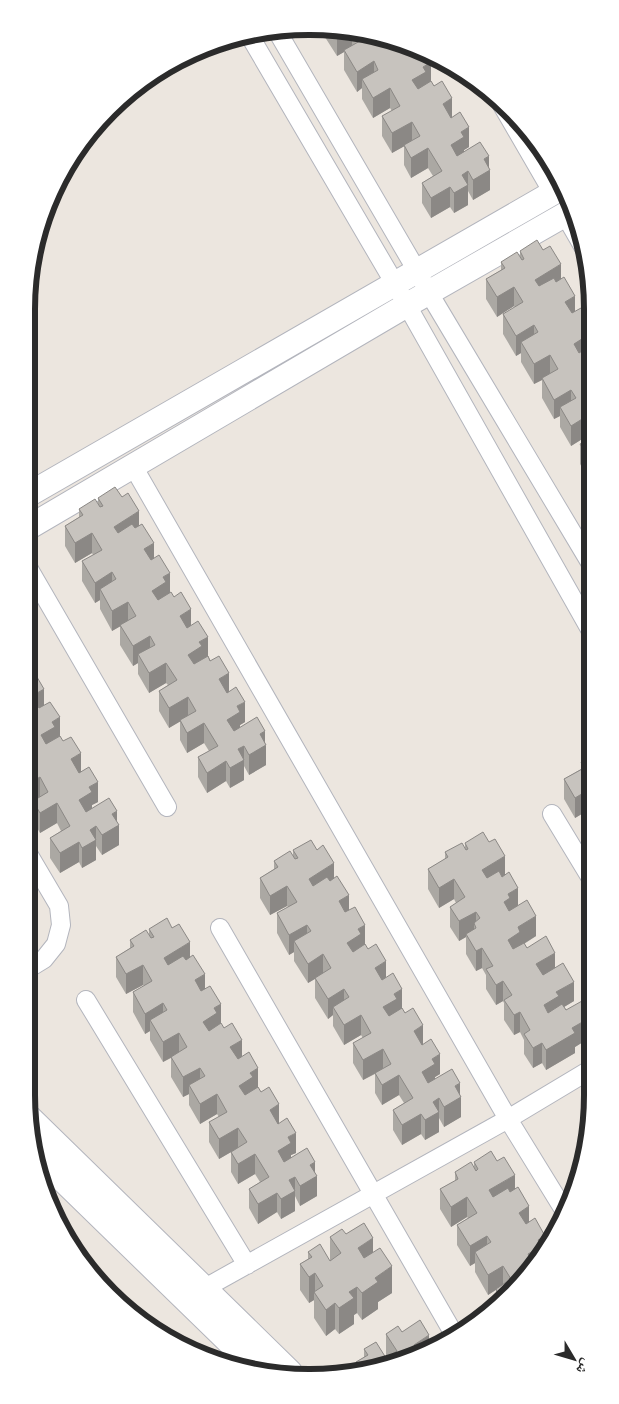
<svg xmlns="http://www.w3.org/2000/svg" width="619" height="1404" viewBox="0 0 619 1404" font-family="Figtree,'Noto Naskh Arabic',sans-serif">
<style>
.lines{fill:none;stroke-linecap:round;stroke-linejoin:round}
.street-casing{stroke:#b3b5bd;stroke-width:20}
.secondary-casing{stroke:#b3b5bd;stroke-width:26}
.street{stroke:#fff;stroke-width:18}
.secondary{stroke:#fff;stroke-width:24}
.wall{fill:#aba8a3}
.shaded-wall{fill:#8b8885}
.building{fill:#c7c3be;stroke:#8b8885}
.rim{fill:none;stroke:#2b2b2b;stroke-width:6}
</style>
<rect width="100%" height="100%" fill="#ece6df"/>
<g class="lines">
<g class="street-casing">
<path id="street" d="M277,31L417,271L429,293L591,564
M251,38L395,284L591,631
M502,105L553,193
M565,215L584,248
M133,466L508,1119L564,1210
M26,564L167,807
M552,814L592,880
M220,928L455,1336
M26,970L44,959L56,944L61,925L59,906L26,850
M86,1000L247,1265
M205,1288L508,1119L593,1068"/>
</g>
<g class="secondary-casing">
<path id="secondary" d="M26,496L563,187
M26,529L407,305L573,210
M30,1118L290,1372
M36,1154L260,1372"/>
</g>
<use href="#street" class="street"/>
<use href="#secondary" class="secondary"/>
</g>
<path class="wall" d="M323,31L401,41L415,49V50L431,81L452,117L469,147L464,150V152L489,167L490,190L473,200L468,191V205L454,213L450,207L431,218L422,203V183L433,176L428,168L411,178L404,165V146L392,153L382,136V116L392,111L390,108L373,118L362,99V88L357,92L344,70V52L337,56L323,34Z
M520,251L561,279L575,311L590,324L591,481H590L580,464V444L589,439L587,436L571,446L560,427V416L554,419L542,398V380L534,384L521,362V353L516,356L503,334V314L515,308L514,306L497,317L486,299V279L501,270V262L520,257Z
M98,498L139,526L170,593L191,625L208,656L229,692L245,722L240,725V727L265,742L266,765L249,775L244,766V780L230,788L226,781L207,793L198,777V757L209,751L204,743L187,753L180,740V721L169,728L159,711V691L168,685L166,683L149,693L138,674V663L133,666L120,645V626L112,631L100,609V600L95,603L82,581V561L93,555L92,553L75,563L65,546V526L79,517V509L98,504Z
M26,677L44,706L60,737L81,772L98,802L92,805V808L117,823L119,845L102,855L96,846V860L82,868L79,862L60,873L50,858V838L61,831L57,823L40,833L33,821V801L26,805Z
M592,756V813L590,809L575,818L564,799V779L581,769V762Z
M592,813V848L586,837V817Z
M465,843L505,875L518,906L536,936L524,944L527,948L555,968L574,1001L564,1007L591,1037L575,1047V1053L546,1070L542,1063L533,1068L524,1054V1040L520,1032L514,1035L504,1020V1003L503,1001L496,1005L486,989V975L482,968L476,971L466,954V937L459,941L450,927V907L456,903L454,899L439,908L428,889V869L445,859V852L465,847Z
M293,850L334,878L365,945L386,977L402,1008L423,1044L440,1074L435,1077V1079L460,1094L461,1117L444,1127L439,1118V1132L425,1140L421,1134L402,1145L393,1130V1110L404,1103L399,1095L382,1105L375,1093V1074L363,1080L353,1063V1043L363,1038L361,1035L344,1045L333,1026V1015L328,1019L315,998V979L308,983L294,961V952L289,955L277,933V913L288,907L287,906L270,915L260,898V878L274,869V861L293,856Z
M149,929L190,957L221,1024L242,1056L258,1087L279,1123L296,1153L291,1155V1158L315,1173L317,1196L300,1206L295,1196V1211L281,1219L277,1212L258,1224L249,1208V1189L260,1182L255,1174L238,1184L231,1172V1152L219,1159L209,1142V1122L219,1117L217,1114L200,1124L189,1105V1094L183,1097L171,1077V1058L163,1062L150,1040V1031L145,1034L133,1012V992L144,986L143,985L126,994L116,977V957L130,948V940L149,935Z
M474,1162L515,1189L529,1221L545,1242L523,1281L496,1303V1290L488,1295L475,1272V1263L470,1266L457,1245V1225L468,1218L467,1217L451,1227L440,1209V1189L455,1181V1172L474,1167Z
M346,1234L373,1252L392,1293L378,1302V1309L362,1320L357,1313L354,1315V1324L339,1334L335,1329L326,1336L314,1318V1300L309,1303L300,1290V1264L308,1259V1252L330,1261V1237Z
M402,1332L429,1348L364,1372H356V1362L364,1357V1349L386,1358V1334Z"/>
<path class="shaded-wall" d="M342,34L352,35V47L344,50V52L337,56V37Z
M404,43L415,49V54L404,61Z
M374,61V81L362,79V88L357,92V72Z
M431,62V82L412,100V80L423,67Z
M390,88V108L373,118V98Z
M452,98V118L443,124V104Z
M412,122V142L392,153V133Z
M469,127V147L464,150V157L451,165V145L461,132Z
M428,148V168L411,178V158Z
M489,156V171L490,170V190L473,200V180L484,159Z
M468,171V205L454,213V193L462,175Z
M450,187V207L431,218V198Z
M561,264V284L535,300V280Z
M514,287V306L497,317V297Z
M575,296V316L565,322V302Z
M534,325V345L521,342V353L516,356V336Z
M590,326L591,346L574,364V344L584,330Z
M550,355V375L542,378V380L534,384V364Z
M571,390V409L560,407V416L554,419V400Z
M587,416V436L571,446V426Z
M590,461H591V481H590Z
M139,511V531L114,547V527Z
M92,533V553L75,563V543Z
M154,543V563L144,569V549Z
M112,572V592L100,589V600L95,603V583Z
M170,573V593L152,611V591L163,577Z
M128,602V622L112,631V611Z
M191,609V629L180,635V616Z
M150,636V656L138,654V663L133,666V646Z
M208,637V657L188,675V655L199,642Z
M166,663V683L149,693V673Z
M229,673V693L219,699V679Z
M44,689V709L32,716V696Z
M188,697V717L169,728V708Z
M245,702V722L240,725V732L227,739V720L237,706Z
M60,717V737L41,755V735L52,722Z
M204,723V743L187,753V733Z
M265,731V746L266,745V765L249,775V755L260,734Z
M244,746V780L230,788V768L238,749Z
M81,753V773L71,779V759Z
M226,761V781L207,793V773Z
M40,777V797L26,805V785Z
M98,782V802L92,805V812L79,820V800L89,787Z
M590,789V809L575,818V798Z
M57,803V823L40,833V813Z
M117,811V826L119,825V845L102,855V835L112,814Z
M96,826V860L82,868V848L90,830Z
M79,842V862L60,873V853Z
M505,856V876L482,890V870Z
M334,863V883L309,899V879Z
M454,879V899L439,908V888Z
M287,886V906L270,915V896Z
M518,888V908L510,913L504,902L508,894Z
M349,895V915L339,921V901Z
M476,912V927L474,923V933L466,934V937L459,941V921Z
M536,916V936L520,946L508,960V940L518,927Z
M307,925V945L294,941V952L289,955V935Z
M365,925V945L347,963V943L358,929Z
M190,942V962L164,978V958Z
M482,948V968L476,971V951Z
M555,953V972L536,984V964Z
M323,954V974L308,983V964Z
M386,961V981L375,988V968Z
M143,965V985L126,994V974Z
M205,974V994L195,1000V980Z
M503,981V1001L496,1005V985Z
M574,982V1001L559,1010L544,1025V1005L556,992Z
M344,989V1009L333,1007V1015L328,1019V999Z
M402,989V1009L383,1027V1007L394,994Z
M163,1003V1023L150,1020V1031L145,1034V1014Z
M221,1004V1024L203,1042V1022L214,1008Z
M520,1012V1032L514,1035V1015Z
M361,1015V1035L344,1045V1025Z
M591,1017V1037L575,1047V1053L546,1070V1050L572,1028Z
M423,1025V1045L414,1051V1031Z
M179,1033V1053L163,1062V1042Z
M242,1040V1060L230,1067V1047Z
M542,1043V1063L533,1068V1048Z
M383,1049V1069L363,1080V1060Z
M440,1054V1074L435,1077V1084L422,1092V1072L432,1059Z
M200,1068V1088L189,1085V1094L183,1097V1077Z
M258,1068V1088L239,1106V1086L250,1073Z
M399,1075V1095L382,1105V1085Z
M460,1083V1098L461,1097V1117L444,1127V1107L455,1086Z
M217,1094V1114L200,1124V1104Z
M439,1098V1132L425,1140V1120L433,1102Z
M279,1104V1124L270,1130V1110Z
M421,1114V1134L402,1145V1125Z
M238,1128V1148L219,1159V1139Z
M296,1133V1153L291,1155V1163L278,1171V1151L288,1137Z
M255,1154V1174L238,1184V1164Z
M315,1162V1177L317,1176V1196L300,1206V1186L310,1165Z
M515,1175V1195L489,1210V1190Z
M295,1177V1211L281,1219V1199L289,1180Z
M277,1193V1212L258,1224V1204Z
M467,1197V1217L451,1227V1207Z
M529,1206V1226L519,1233V1213Z
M487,1236V1256L475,1252V1263L470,1266V1246Z
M545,1236V1242L528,1272V1254L538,1240Z
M373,1238V1264L358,1274V1248Z
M392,1266V1293L378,1302V1309L362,1320V1293L375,1278Z
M503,1266V1285L488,1295V1275Z
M315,1273V1294L314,1292V1300L309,1303V1277Z
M357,1287V1313L354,1315V1324L339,1334V1308L349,1292Z
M335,1303V1329L326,1336V1310Z
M429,1335V1348L414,1354V1345Z"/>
<path class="building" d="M334,33L342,34L337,37Z
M357,36L401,41L405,44L411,53L416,50L428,56L431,62L423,67L426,72L412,80L418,89L431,81L434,86L442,81L452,98L443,104L451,118L460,112L469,127L461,132L464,137L451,145L457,156L480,142L489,156L484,159L490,170L473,180L468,171L462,175L468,185L454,193L450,187L431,198L422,183L442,171L428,148L411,158L404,145L420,136L412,122L392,133L382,116L400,106L390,88L373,98L362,79L378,70L374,61L357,72L344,50L360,41Z
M537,240L543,250L550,246L561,264L535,280L539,286L554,278L556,282L564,277L575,296L565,302L572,313L581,308L590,324V326L584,330L588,335L574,344L579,353L590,346L591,421L587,416L571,426L560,407L576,398L571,390L554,400L542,378L558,369L550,355L534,364L521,342L538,332L534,325L516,336L503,314L523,302L514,287L497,297L486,279L505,268L501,262L517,252L522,260L524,259L520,251Z
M591,438V461H590L580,444Z
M115,487L122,497L128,493L139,511L114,527L118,533L132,524L135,528L142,524L154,543L144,549L151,560L159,555L170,573L163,577L166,582L152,591L158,600L171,592L174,597L181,592L191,609L180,616L187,628L198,621L208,637L199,642L202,646L188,655L194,664L208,656L210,661L219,656L229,673L219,679L227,693L236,687L245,702L237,706L240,712L227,720L234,731L257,717L265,731L260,734L266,745L249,755L244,746L238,749L244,760L230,768L226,761L207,773L198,757L218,746L204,723L187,733L180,720L196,711L188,697L169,708L159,691L177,680L166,663L149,673L138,654L155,645L150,636L133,646L120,625L136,616L128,602L112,611L100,589L116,579L112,572L95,583L82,561L102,550L92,533L75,543L65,526L83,515L79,509L95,499L100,507L103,506L98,498Z
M34,672L44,689L32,696L39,708L50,702L60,717L52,722L55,727L41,735L46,744L60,736L63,741L71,737L81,753L71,759L79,773L89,767L98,782L89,787L92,792L79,800L86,812L109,798L117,811L112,814L119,825L102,835L96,826L90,830L96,840L82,848L79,842L60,853L50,838L70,826L57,803L40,813L33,801L48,792L40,777L26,785V762L29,761L26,756V677Z
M592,756V792L590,789L575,798L564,779L584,768L581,762Z
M592,813V828L586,817Z
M483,832L489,842L495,839L505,856L482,870L487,878L499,871L502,877L509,872L518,888L508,894L510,898L504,902L509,911L527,900L536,916L518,927L520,932L508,940L513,949L524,943L527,948L546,936L555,953L536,964L543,975L563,963L574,982L556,992L559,996L544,1005L548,1013L562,1004L566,1010L582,1001L591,1017L572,1028L575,1033L546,1050L542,1043L533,1048L524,1034L530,1030L520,1012L514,1015L504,1000L512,995L503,981L496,985L486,969L493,966L482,948L476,951L466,934L476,928L474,923L480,918L476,912L459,921L450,907L465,897L454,879L439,888L428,869L448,857L445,852L462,843L466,850L468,849L465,843Z
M311,840L317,850L323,845L334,863L309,879L313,886L327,877L330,881L337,876L349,895L339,901L345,912L355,907L365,925L358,929L361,934L347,943L353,952L365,944L368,949L376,944L386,961L375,968L382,980L393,973L402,989L394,994L397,999L383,1007L389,1016L402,1008L405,1013L413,1008L423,1025L414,1031L422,1045L431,1039L440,1054L432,1059L435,1064L422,1072L428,1083L452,1069L460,1083L455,1086L461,1097L444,1107L439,1098L433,1102L439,1112L425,1120L421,1114L402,1125L393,1110L413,1098L399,1075L382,1085L375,1073L391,1064L383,1049L363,1060L353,1043L371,1033L361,1015L344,1025L333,1007L349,997L344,989L328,999L315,978L331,968L323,954L308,964L294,941L311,931L307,925L289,935L277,913L297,902L287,886L270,896L260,878L278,867L274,861L290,851L295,859L298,858L293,850Z
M167,918L172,928L179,924L190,942L164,958L168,965L183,956L186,960L193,955L205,974L195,980L201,991L210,986L221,1004L214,1008L217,1013L203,1022L209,1031L221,1023L224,1028L232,1023L242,1040L230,1047L238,1059L249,1052L258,1068L250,1073L253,1077L239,1086L245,1095L258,1087L261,1092L269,1087L279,1104L270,1110L278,1124L287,1118L296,1133L288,1137L291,1143L278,1151L284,1162L307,1148L315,1162L310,1165L317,1176L300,1186L295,1177L289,1180L295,1191L281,1199L277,1193L258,1204L249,1189L269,1177L255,1154L238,1164L231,1152L247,1142L238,1128L219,1139L209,1122L227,1112L217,1094L200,1104L189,1085L205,1076L200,1068L183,1077L171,1057L187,1047L179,1033L163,1042L150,1020L167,1010L163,1003L145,1014L133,992L152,981L143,965L126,974L116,957L134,946L130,940L146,930L151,938L154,937L149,929Z
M491,1151L497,1161L504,1157L515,1175L489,1190L493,1197L508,1188L510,1192L518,1187L529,1206L519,1213L526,1224L535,1218L545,1236L538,1240L542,1246L528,1254L533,1263L523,1281L501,1299L496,1289L511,1279L503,1266L488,1275L475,1252L491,1242L487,1236L470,1246L457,1225L477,1213L467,1197L451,1207L440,1189L458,1179L455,1172L471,1162L476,1171L478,1169L474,1162Z
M364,1223L373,1238L358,1248L364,1258L380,1248L392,1266L375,1278L378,1282L362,1293L357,1287L349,1292L354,1298L339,1308L335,1303L326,1310L314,1292L323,1286L315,1273L309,1277L300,1264L312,1257L308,1252L320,1244L330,1261L341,1253L330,1237L342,1229L346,1234Z
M420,1320L429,1335L414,1345L418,1352L364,1372L356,1362L368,1355L364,1349L376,1342L386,1358L397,1351L386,1334L398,1326L402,1332Z"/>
<path d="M0 0H619V1404H0ZM309 35H310A274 274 0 0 1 584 309V1095A274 274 0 0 1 310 1369H309A274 274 0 0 1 35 1095V309A274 274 0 0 1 309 35Z" fill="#fff" fill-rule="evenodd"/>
<path class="rim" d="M309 35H310A274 274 0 0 1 584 309V1095A274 274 0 0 1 310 1369H309A274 274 0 0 1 35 1095V309A274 274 0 0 1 309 35Z"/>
<g transform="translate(574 1359) rotate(128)" stroke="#ffffff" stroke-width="4" paint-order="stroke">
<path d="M0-4L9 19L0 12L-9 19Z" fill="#2b2b2b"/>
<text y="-8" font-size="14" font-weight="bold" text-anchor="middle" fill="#2b2b2b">ش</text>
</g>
</svg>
